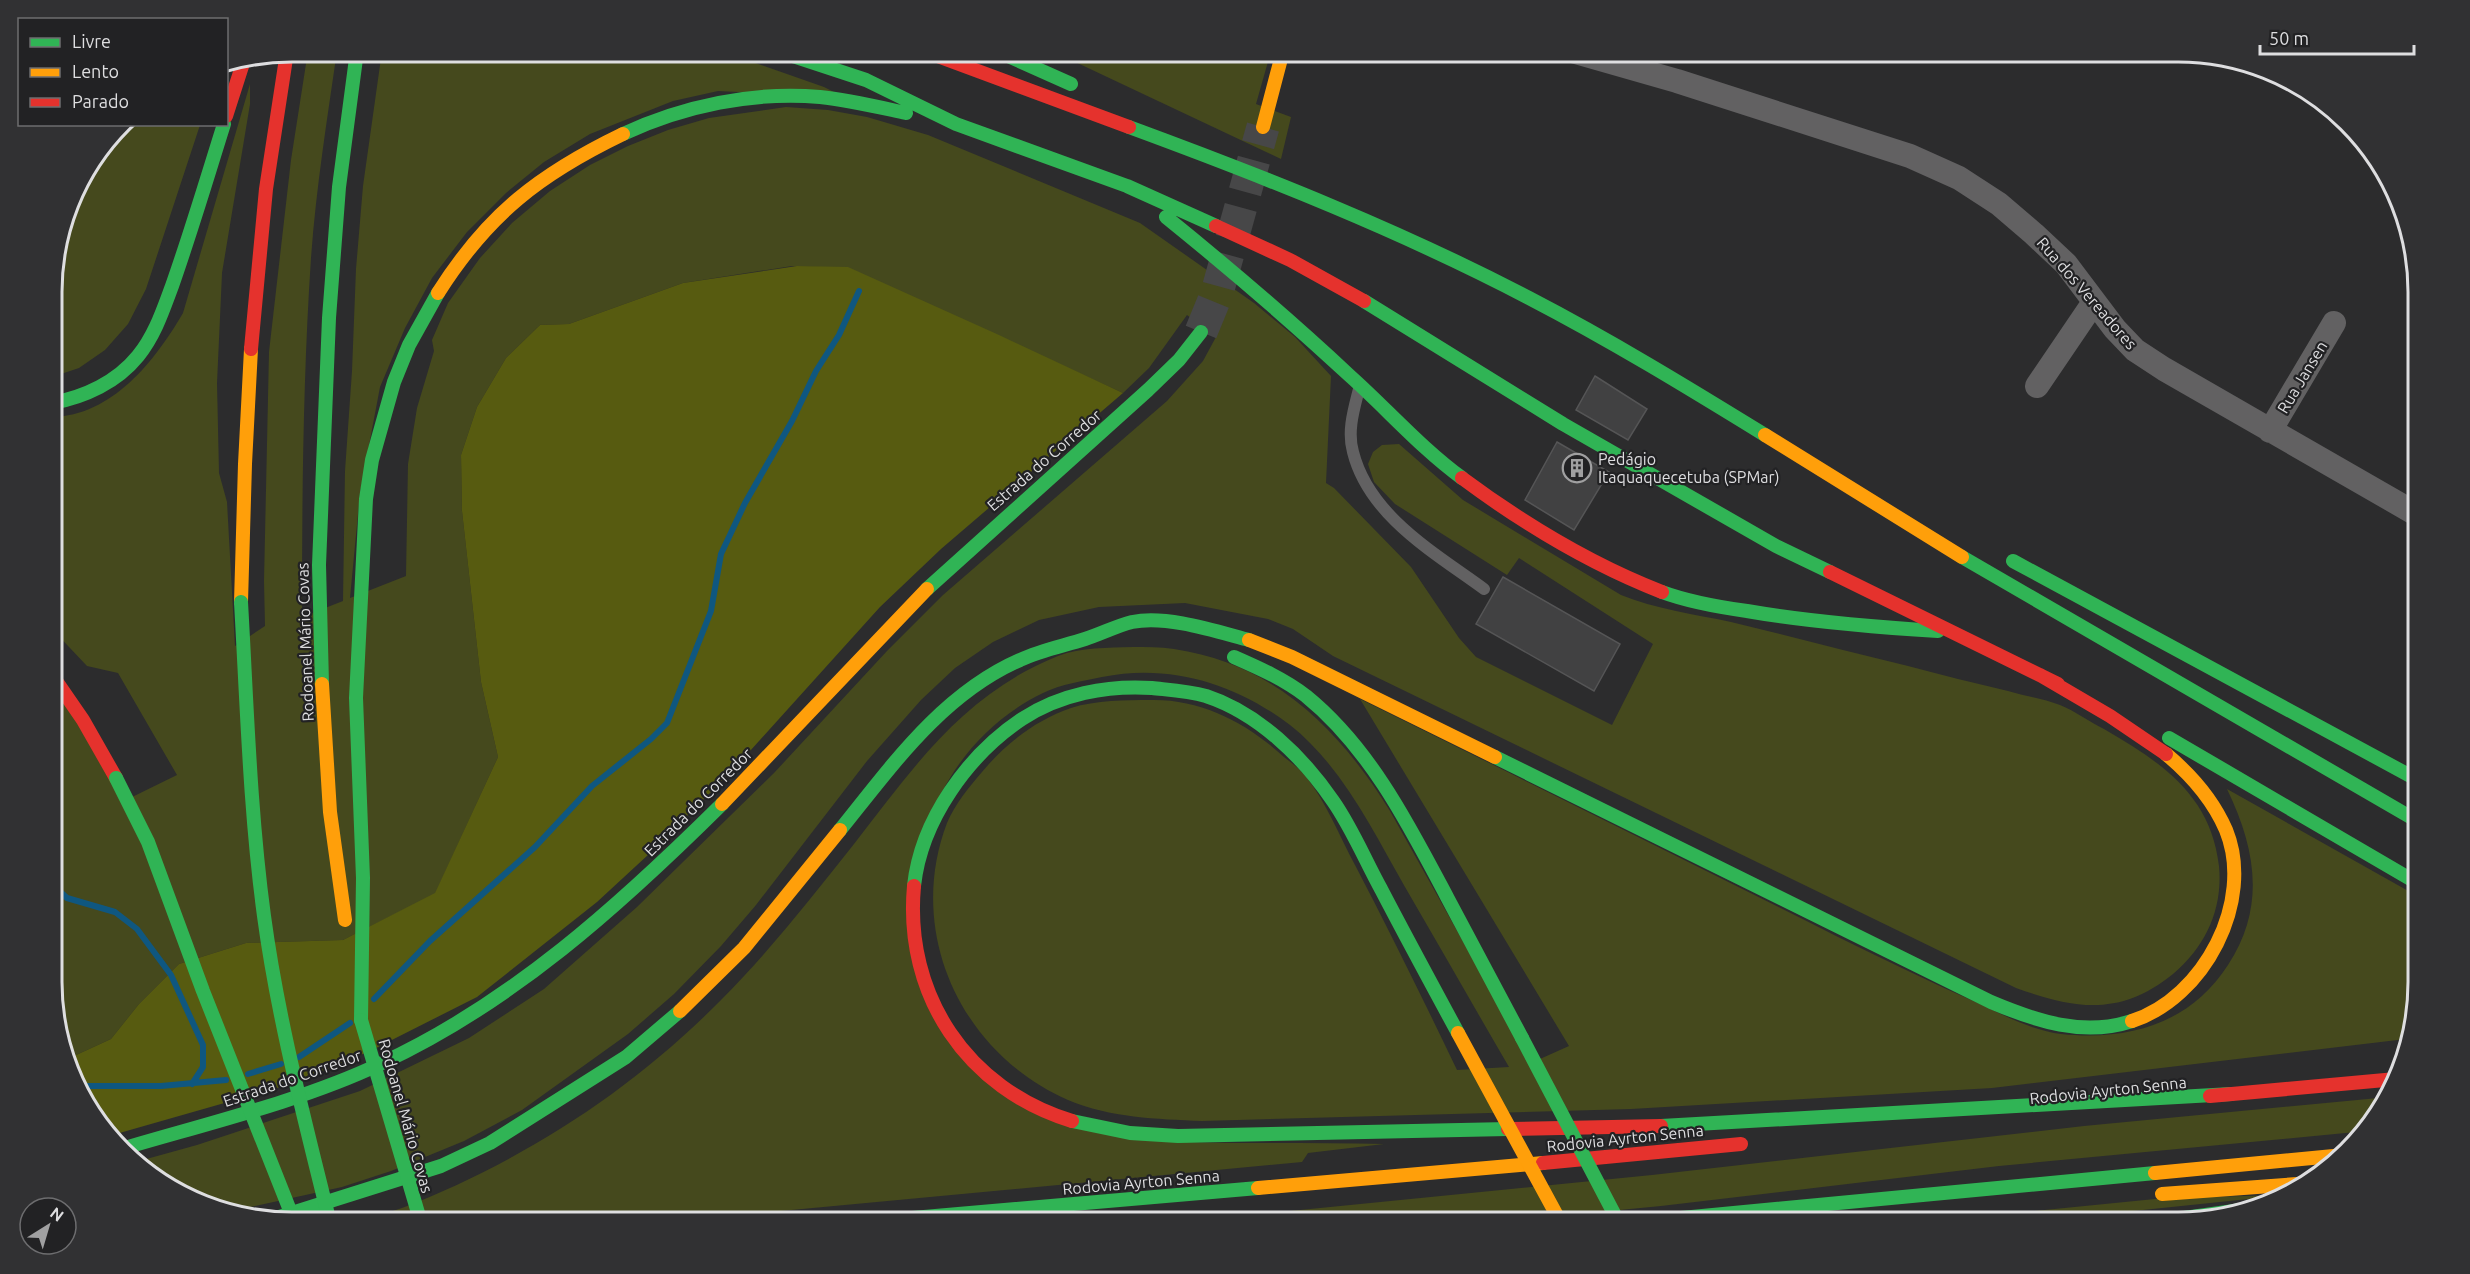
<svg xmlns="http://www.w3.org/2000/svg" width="2470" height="1274" viewBox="0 0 2470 1274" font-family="Ubuntu,sans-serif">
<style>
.green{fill:#45491d}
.forest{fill:#575b10}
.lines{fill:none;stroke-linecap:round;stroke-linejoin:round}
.stream{stroke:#0f5780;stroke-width:6}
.building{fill:#414142;stroke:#555556;stroke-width:1.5}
.secondary-tunnel{stroke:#474748;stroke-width:33;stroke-dasharray:33 16;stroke-linecap:butt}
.lane{stroke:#626162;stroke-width:12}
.street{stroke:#626162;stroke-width:24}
.fast{stroke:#30b455;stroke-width:14}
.slow{stroke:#ff9f0a;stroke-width:14}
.jam{stroke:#e5322d;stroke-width:14}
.fast-bridge{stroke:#30b455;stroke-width:14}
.slow-bridge{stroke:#ff9f0a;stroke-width:14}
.labels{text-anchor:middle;stroke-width:4.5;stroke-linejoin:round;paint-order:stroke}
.street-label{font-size:16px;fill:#dedee0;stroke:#222224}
.poi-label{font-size:16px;fill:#dedee0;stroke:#222224;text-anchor:start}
.rim{fill:none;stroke:#dedee0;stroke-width:3}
</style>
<rect width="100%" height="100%" fill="#2c2c2d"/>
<path class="green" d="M308,51H337C327,120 316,189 311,258C303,378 302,498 302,617L343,601L345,471L352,371L356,269L363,186L382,51H721L824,87L844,97L718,91L673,101L590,134L544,162L506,193L467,232L432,278L405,328L380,387L360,493L350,598L406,576L408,464L417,408L434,351L432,340L448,303L480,258L512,223L550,191L590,165L628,146L668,130L709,118L786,107L828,110L867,117L928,135L1140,223L1254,303L1295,337L1331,376L1326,483L1334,488L1411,567L1459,638L1476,657L1612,725L1653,644L1519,558L1507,575L1395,504L1374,482L1368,464L1373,452L1382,445L1399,444L1463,500L1621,595C1655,609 1694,614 1731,622C1790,636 1849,652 1908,666C1941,675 1975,683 2008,691C2025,696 2044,699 2060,705C2075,711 2090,722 2104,729C2161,762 2211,795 2219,866C2223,909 2206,946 2173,974C2120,1017 2075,1009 2016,988L1333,656L1293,629L1268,619L1185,603L1099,607L1039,620L993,642L955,668L921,700L867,761L756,905L721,946L674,994L628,1034L522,1110L464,1141L391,1171L342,1187L237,1210L185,1198L132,1163L197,1145L360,1091L469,1038L544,989L637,907L774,773L887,651L943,595L1167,401L1203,361L1216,337L1187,315L1149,368L1123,393L848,268L792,266L683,283L569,324L540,325L506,358L477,407L461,455L462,511L481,682L498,757L435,894L343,940L246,943L179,964L139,1004L111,1039L74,1056L68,1054L53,1014L52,687L81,725L126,800L177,775L118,673L87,666L52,629V417C112,416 155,361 183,313L250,84V104L222,273L217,383L219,473L227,502L235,646L265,626L264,581L269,352L291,160Z
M1052,51H1271L1256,104L1291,117L1281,159Z
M122,125H200L146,289L128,324L105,350L79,368L52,377V276L76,185Z
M1133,647C1146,647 1160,647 1174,649C1275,664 1339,729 1390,811L1531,1063L1569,1046L1360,699C1520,778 1679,857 1838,937C1885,960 1932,983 1980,1004C2005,1016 2034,1031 2061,1034C2128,1041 2190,1024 2228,965C2266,907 2256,849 2227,789L2419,897V983L2406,1039L1992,1088L1631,1109L1202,1121C1156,1119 1111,1118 1068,1100C962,1054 905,933 947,823C955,804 969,787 982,772C1006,743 1036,720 1071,708C1096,700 1126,700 1151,700C1202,699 1247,723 1284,757C1292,763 1301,770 1307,778C1326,802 1340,837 1355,865C1390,932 1424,1001 1457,1070L1509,1067C1474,1007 1440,947 1405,887C1373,831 1342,766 1290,725C1236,684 1170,663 1102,677C1083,681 1061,684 1043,693C922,752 879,907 950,1021C959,1036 969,1052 982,1064C998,1080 1018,1094 1037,1105C1057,1117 1078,1127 1101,1133C1145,1143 1193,1142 1238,1143C1287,1143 1336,1143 1384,1144L1308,1153L1302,1162L653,1223H348C366,1218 385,1214 402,1208C521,1162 630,1092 720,1001C769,952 811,898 854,844C914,767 963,694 1058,656C1081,647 1108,648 1133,647Z
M2389,1097L2366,1131L1999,1166L1661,1206L1484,1223H1168L1652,1175L2084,1126Z
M2287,1195L2114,1213L2070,1223H1916L2165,1198Z"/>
<path class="forest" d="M797,266L848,267L999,335L1123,393L941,549L880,607L731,772L649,854L597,902L477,997L372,1050L301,1081L109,1136L92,1116L68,1054L74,1056L111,1039L139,1004L179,964L246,943L343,940L435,893L498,757L481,682L462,511L461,455L477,407L506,358L540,325L569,324L683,283Z"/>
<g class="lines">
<path class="stream" d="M53,885L67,898L115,912L137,929L171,975L203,1045V1067L192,1084
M374,999L430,941L535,847L592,786L651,739L667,723L711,611L721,554L745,503L792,421L816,371L839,335L859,291
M299,1057L350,1023
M248,1074L281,1064
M80,1086H161L226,1080"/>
</g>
<path class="building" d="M1595,376L1647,409L1628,440L1576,410Z
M1557,442L1609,472L1574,530L1525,500Z
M1503,577L1620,644L1594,691L1476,624Z"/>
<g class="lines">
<path class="secondary-tunnel" d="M1201,332L1217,293L1263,127"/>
<path class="lane" d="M1359,389C1354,409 1347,431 1353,452C1369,516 1435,553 1484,589"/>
<path class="street" d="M1572,51L1677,81L1910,156L1959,178L1999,204L2034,234L2066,264L2115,329L2135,350L2164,369L2418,515
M2037,386L2094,302
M2270,431L2334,323"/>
<path class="fast" d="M778,51L866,80L956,124L1127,186L1216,226
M997,51L1071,84
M1129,127C1265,177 1401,231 1529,298C1610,340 1687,387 1765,435
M623,134C683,106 754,91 820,97C849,100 878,107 906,113
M1166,217C1229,268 1291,321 1350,376C1388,410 1421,448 1462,478
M1364,301L1563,424L1776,546L1830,572
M52,403C85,397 117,382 138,356C155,335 163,310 172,286C191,232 207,178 224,124
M1962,557L2419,822
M2013,561L2418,780
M927,589L1148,390L1179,360L1201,332
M1662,592C1689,602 1718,607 1747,611C1810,622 1874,627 1938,631
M1234,657C1259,668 1284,679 1306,696C1370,748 1409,825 1447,897C1472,944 1497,991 1522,1038
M322,684L319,565L329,318L339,187L357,51
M2169,738L2419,884
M1495,757L1991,1002C2036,1021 2083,1037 2132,1021
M840,830C891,767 942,694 1020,660C1041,650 1063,646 1085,639C1101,634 1116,626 1132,622C1167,615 1215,631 1249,640
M914,886C921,820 968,755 1022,719C1060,694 1107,685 1152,688C1170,690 1188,691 1206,696C1258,713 1303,757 1333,801C1352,828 1365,860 1381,889C1406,937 1432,985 1458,1033
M361,1020L363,878L356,698L366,499L372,460L394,382L409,345L438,293
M1072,1121L1130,1133L1178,1136L1508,1129
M1661,1126L2231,1094
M121,1149C205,1124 302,1101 380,1064C512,1003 620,905 722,804
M273,1219L441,1166L490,1143L626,1057L680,1011
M855,1223L1258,1188
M1629,1223L2155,1173
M2149,1223L2262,1207"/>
<path class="slow" d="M1263,127L1283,51
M438,293C488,214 540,174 623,134
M1765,435L1962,557
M241,602L245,464L251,349
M1249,640L1292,657L1495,757
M322,684L330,812L345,920
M722,804L927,589
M680,1011L744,948L840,830
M2132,1021C2204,998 2255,901 2226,830C2213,800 2190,774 2166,754
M2155,1173L2344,1155
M1258,1188L1543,1163
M2162,1194L2311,1183"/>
<path class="jam" d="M924,51L1129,127
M226,116L244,60
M1216,226L1290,260L1364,301
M251,349L266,189L287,52
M1462,478C1524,524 1590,564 1662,592
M1830,572L2058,684
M52,675L83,720L116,778
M2040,675L2110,716L2166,754
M914,886C904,995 967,1089 1072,1121
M2210,1096L2396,1079
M1508,1129L1661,1126
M1543,1163L1741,1144"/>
<path class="fast-bridge" d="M241,602C247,707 250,812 264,916C278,1020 305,1121 330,1223
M116,778L148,842L203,991L295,1223
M361,1020L421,1223
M1522,1038L1619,1223"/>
<path class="slow-bridge" d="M1458,1033L1561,1223"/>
</g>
<defs>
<g id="building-ring" transform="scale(1.5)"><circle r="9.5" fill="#222224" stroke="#a0a0a1" stroke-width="1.5"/><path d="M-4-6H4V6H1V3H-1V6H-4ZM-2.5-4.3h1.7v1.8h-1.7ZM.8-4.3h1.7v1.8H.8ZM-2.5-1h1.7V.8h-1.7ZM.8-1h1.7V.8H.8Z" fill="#a0a0a1"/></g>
</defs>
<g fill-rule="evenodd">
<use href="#building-ring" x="1577" y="468"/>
</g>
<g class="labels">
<g class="street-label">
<text transform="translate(2087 293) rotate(49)" y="6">Rua dos Vereadores</text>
<text transform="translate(2302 377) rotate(-59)" y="6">Rua Jansen</text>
<text transform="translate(1044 460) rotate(-41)" y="6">Estrada do Corredor</text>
<text transform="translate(305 642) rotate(-92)" y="6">Rodoanel Mário Covas</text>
<text transform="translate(698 802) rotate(-45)" y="6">Estrada do Corredor</text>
<text transform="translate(292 1078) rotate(-19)" y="6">Estrada do Corredor</text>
<text transform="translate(2108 1090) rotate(-6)" y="6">Rodovia Ayrton Senna</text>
<text transform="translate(406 1116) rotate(74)" y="6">Rodoanel Mário Covas</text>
<text transform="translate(1625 1138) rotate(-6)" y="6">Rodovia Ayrton Senna</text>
<text transform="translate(1141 1182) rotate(-5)" y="6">Rodovia Ayrton Senna</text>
</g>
<g class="poi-label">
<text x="1598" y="465">Pedágio<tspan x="1598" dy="18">Itaquaquecetuba (SPMar)</tspan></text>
</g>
</g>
<path d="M0 0H2470V1274H0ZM292 62H2178A230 230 0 0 1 2408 292V982A230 230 0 0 1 2178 1212H292A230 230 0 0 1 62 982V292A230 230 0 0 1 292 62Z" fill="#313133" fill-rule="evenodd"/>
<path class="rim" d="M292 62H2178A230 230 0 0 1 2408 292V982A230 230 0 0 1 2178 1212H292A230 230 0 0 1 62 982V292A230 230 0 0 1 292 62Z"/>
<rect x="18" y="18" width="210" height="108" fill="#222224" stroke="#6d6d6f" stroke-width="1.5"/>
<rect x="30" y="38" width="30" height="9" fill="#30b455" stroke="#6d6d6f" stroke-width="1.5"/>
<text x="72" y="48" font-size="18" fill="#dedee0">Livre</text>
<rect x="30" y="68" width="30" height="9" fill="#ff9f0a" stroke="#6d6d6f" stroke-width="1.5"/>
<text x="72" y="78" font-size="18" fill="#dedee0">Lento</text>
<rect x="30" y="98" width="30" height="9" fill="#e5322d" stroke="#6d6d6f" stroke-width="1.5"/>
<text x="72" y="108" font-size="18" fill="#dedee0">Parado</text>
<g transform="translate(48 1226) rotate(37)"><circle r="28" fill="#222224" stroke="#6d6d6f" stroke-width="1.5"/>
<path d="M0-4.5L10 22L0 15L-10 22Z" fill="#a0a0a1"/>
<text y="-9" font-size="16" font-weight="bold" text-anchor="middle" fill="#dedee0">N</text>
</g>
<path d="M2260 45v9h154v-9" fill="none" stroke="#dedee0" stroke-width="3"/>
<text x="2269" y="45" font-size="18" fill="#dedee0" stroke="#222224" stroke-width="4.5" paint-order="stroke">50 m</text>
</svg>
